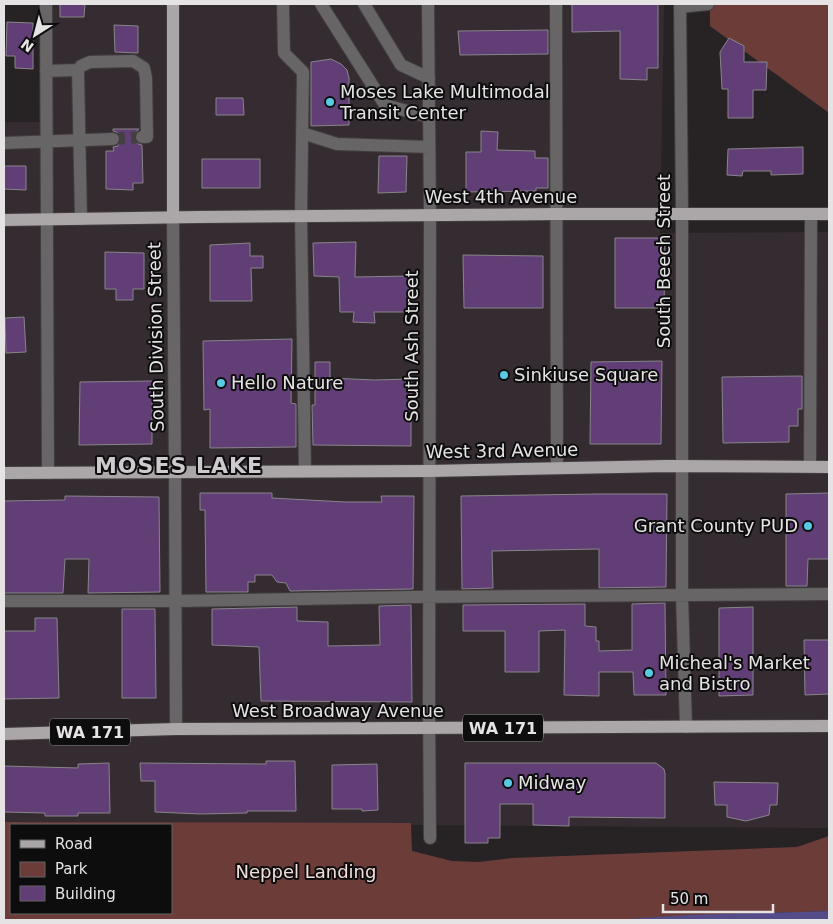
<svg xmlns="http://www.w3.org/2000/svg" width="833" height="924" viewBox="0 0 833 924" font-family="'DejaVu Sans',sans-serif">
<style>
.built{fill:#352c32}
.green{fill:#6c3c39;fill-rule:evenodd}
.water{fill:#544c88}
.building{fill:#613e75;stroke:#88858a}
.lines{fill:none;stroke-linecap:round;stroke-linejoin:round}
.minor-tunnel{stroke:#444042;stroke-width:12;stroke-dasharray:12 6;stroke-linecap:butt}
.minor-casing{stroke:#423e40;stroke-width:14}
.major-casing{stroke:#423e40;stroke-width:14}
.minor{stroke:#686566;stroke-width:12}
.major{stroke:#aba6a7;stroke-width:12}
.poi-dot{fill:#58c9e3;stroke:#0e0d0e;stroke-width:2}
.labels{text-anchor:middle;stroke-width:4;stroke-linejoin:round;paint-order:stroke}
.shield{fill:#0e0d0e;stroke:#a4a3a4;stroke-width:1}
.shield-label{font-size:16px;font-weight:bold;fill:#e5e3e4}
.poi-label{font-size:18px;fill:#e5e3e4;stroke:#0e0d0e;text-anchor:start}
.street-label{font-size:18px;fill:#e5e3e4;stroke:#0e0d0e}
.park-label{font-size:18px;fill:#f4dedb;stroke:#0e0d0e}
.district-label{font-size:22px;font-weight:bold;letter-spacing:1px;fill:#cfcacd;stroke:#0e0d0e}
</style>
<rect width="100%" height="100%" fill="#272325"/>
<path class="built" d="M45,4H664L660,233L829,232V828L4,822V122H43Z"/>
<path class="green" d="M710,4H829V113L710,26Z
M4,822L411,823L412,851L452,861L479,862L512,858L797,847L829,836V911L684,916L610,920H4ZM11,825H171V913H11Z"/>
<path class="water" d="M829,911V920H610L690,915Z"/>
<path class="building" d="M60,4H85L84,17H60Z
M572,4H658V68H647V80L620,79V31L572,32Z
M7,22L33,23V69L15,68V56H6Z
M114,25L138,26V53L115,52Z
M548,30V54L460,55L458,31Z
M729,38L744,46V62H767L766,90H753V118H728V89H722L720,52Z
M331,59L341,64L347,70L349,78V125L311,126V62Z
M216,98H243L244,115H216Z
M113,129H139L135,133L134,137L138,144L142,145L143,183H133V190L106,189V151H114L113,147L118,146L121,139L120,134L116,132L113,131Z
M481,131L498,132L497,150L535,151V158H548V188H536V191L466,192V152H481Z
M803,147V174L771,175V171H743L742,176L727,175L728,149Z
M379,156H407L406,192L378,193Z
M202,159H260V188H202Z
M4,166H26V190L4,189Z
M615,238H665L664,308H615Z
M356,242L355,277L409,276L408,312H374L375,323L353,322L354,312H340L339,277L314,276L313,243Z
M250,243V256H263V268H251L252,301H210V245Z
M105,252L144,253V289H133V300H116V289H105Z
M463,255L543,256V308H464Z
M24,317L26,352L6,353L5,318Z
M292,339L291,403L296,404V447L210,448V409L204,410L203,341Z
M662,361L661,444H590L591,362Z
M315,362H330V378L374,380L411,379V446L313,445L312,405H315Z
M802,376V409H798V426H789V442L723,443L722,377Z
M152,381V444L79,445L80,382Z
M200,493H272V498L345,502H382L381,496H414L413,589L290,591L286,583L277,582L272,575H255V582H248V592H206L205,510H200Z
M829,493V559H808L807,586H786V494Z
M598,494H667L666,587L599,588V549L492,551L493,588L462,589L461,496Z
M65,496L159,497L160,592L88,593L89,559H65L63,593H4V501L65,500Z
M665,603L666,695H634L633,672H599V696L564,695L565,630L539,631V672H505V631H463V605L585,604V626L596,627V641H599V651L632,650V604Z
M411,605L412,702L261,701L259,647L212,645V609L297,607V621L328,622V646L380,645L379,606Z
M753,607V695L719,696V608Z
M122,609H155L156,698H122Z
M35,618H57L59,698L4,699V631H35Z
M804,640H829V694L805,695Z
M266,761H295L296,811H247V813L201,814L155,812V781H141L140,763L266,764Z
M109,763L110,813H78V816H45V813L4,812V766L78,768V764Z
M465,763H656L664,769L665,774V818L569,817V826L533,825V804H500V838H488V843H465Z
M377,764L378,810L362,811V809H332V765Z
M714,782L778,783L777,805H770L769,815L746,821L727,817V805H715Z"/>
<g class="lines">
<path class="minor-tunnel" d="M113,139L142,137"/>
<g class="minor-casing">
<path id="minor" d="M46,4L48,473
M283,4L284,53L303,72L301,216L305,471
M321,4L385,105L429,117
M364,4L401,65L429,78
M428,4L430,215L429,704L430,838
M556,4L557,467
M680,4L682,214V595L686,727
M680,7L708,4
M46,71L78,70
M302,133L337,144L429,147
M4,143L113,139
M173,217L175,472L176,729
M81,219L78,70L81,66L90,62L133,61L144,68L146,78L147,137H142
M810,466L811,214
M4,601H176L411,597L829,594"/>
</g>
<g class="major-casing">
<path id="major" d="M173,217V4
M4,220L199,217L557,214H829
M4,473L430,471L667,466L829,467
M4,734L176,729L829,726"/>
</g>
<use href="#minor" class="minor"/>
<use href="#major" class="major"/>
</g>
<g class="poi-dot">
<circle cx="330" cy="102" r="5"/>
<circle cx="504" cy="375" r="5"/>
<circle cx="221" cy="383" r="5"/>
<circle cx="808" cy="526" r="5"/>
<circle cx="649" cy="673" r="5"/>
<circle cx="508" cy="783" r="5"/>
</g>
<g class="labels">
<g class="shield">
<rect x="463" y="714.5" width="80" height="27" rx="4"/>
<rect x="50" y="718.5" width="80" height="27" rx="4"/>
</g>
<g class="shield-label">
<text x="503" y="734">WA 171</text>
<text x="90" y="738">WA 171</text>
</g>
<g class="poi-label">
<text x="340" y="98">Moses Lake Multimodal<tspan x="340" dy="21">Transit Center</tspan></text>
<text x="514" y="381">Sinkiuse Square</text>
<text x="231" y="389">Hello Nature</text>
<text x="798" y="532" text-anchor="end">Grant County PUD</text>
<text x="659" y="669">Micheal's Market<tspan x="659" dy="21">and Bistro</tspan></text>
<text x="518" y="789">Midway</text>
</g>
<g class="street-label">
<text x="501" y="203">West 4th Avenue</text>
<text transform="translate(664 261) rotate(-90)" y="6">South Beech Street</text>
<text transform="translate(156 337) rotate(-91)" y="6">South Division Street</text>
<text transform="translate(412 346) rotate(-90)" y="6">South Ash Street</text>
<text transform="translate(502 451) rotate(-1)" y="6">West 3rd Avenue</text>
<text x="338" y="717">West Broadway Avenue</text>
</g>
<g class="park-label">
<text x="306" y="878">Neppel Landing</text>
</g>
<g class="district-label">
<text x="179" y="473">MOSES LAKE</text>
</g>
</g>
<rect width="833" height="924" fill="none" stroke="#e5e3e4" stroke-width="10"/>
<rect x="10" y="824" width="162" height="90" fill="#0e0d0e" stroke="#646364"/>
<rect x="20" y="840" width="25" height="8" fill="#aba6a7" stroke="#646364"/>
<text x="55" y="849" font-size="15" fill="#e5e3e4">Road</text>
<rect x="20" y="862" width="25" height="15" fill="#6c3c39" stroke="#646364"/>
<text x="55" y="874" font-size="15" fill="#e5e3e4">Park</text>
<rect x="20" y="886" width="25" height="15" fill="#613e75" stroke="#646364"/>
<text x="55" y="899" font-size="15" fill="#e5e3e4">Building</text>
<g transform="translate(35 35) rotate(216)" stroke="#0e0d0e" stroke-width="4" paint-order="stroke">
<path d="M0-4L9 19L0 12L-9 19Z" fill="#e5e3e4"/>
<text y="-8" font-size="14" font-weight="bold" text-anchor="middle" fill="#e5e3e4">N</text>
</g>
<path d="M663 904v8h110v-8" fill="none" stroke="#e5e3e4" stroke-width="2.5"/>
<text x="670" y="904" font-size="15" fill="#e5e3e4" stroke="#0e0d0e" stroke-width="4" paint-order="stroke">50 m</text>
</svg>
